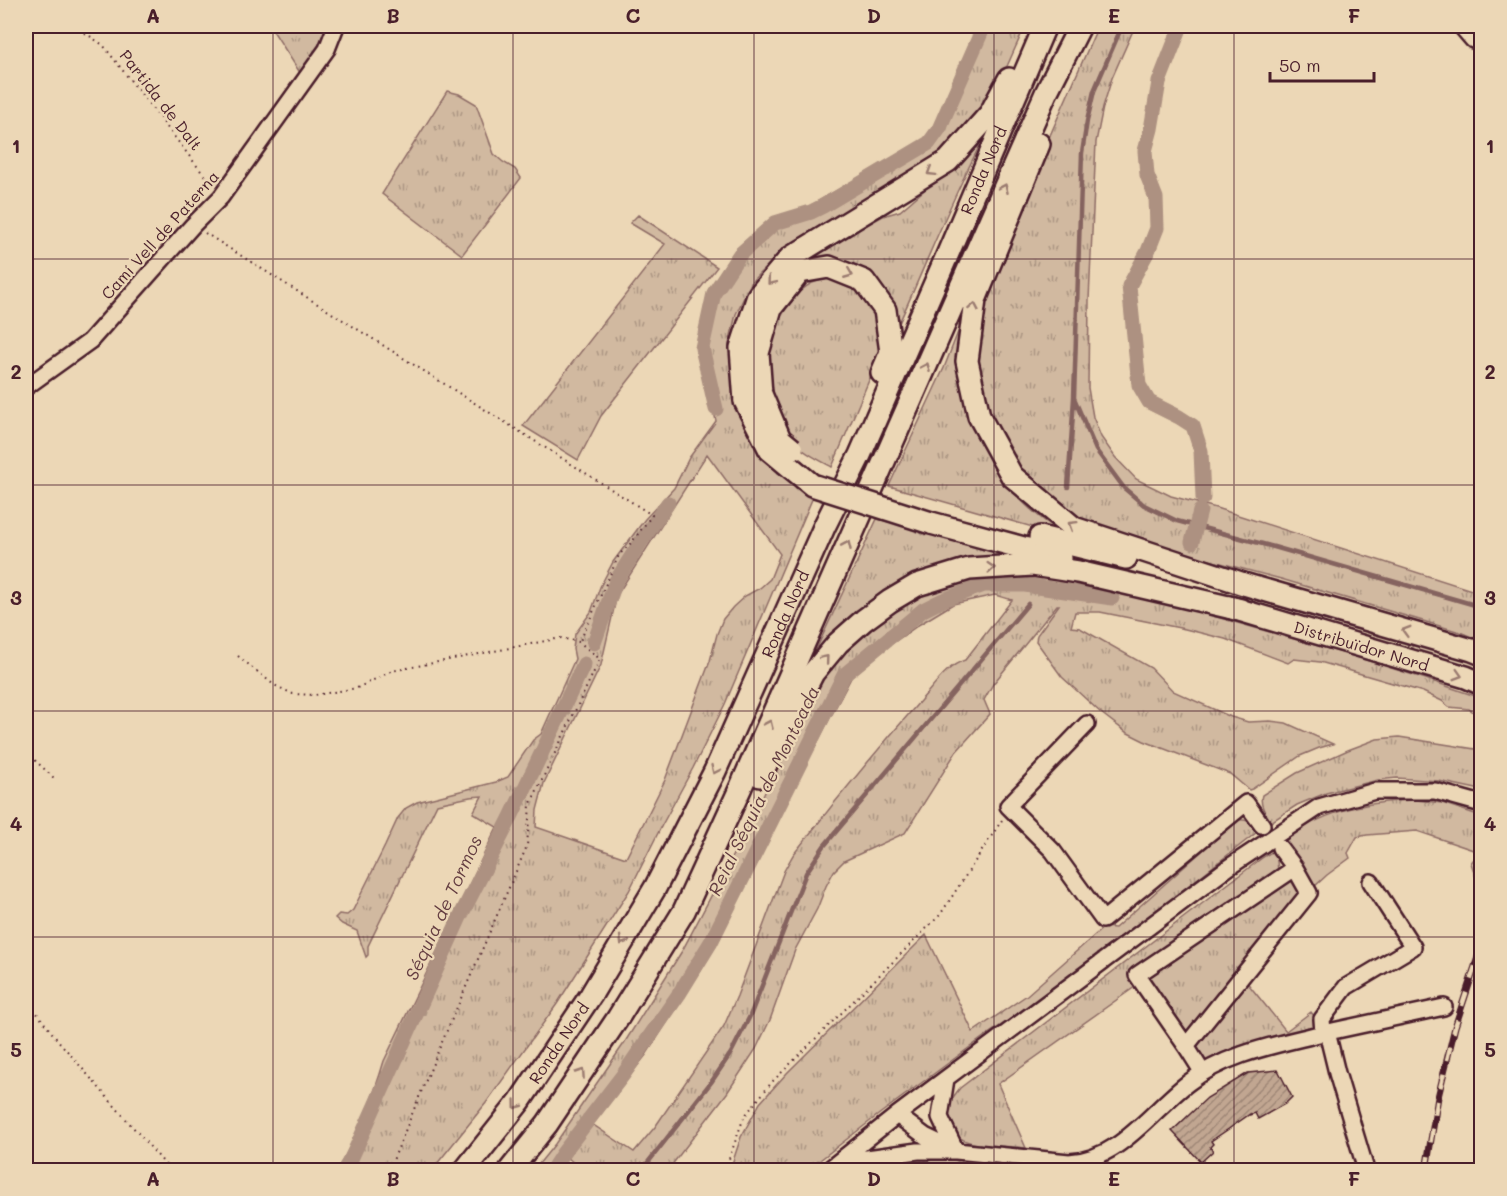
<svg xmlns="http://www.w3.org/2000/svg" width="1507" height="1196" viewBox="0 0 1507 1196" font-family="Mali,sans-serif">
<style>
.grass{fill:url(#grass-tufts);stroke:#8e6c66;stroke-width:1.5;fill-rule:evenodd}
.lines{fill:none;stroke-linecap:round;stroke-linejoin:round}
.stream{stroke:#85635f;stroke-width:4.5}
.canal{stroke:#ad9181;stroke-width:15}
.building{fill:url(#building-hatch);stroke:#4a1f2b;stroke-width:1.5}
.minor-casing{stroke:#4a1f2b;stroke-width:20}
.highway-casing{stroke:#4a1f2b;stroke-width:26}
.path{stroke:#4a1f2b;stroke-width:2;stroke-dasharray:1.5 4.5;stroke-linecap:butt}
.minor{stroke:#ecd7b6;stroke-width:15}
.highway{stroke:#ecd7b6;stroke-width:21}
.rail-casing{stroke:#4a1f2b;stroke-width:7}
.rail{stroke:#ecd7b6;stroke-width:4.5;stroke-dasharray:14;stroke-linecap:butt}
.highway-bridge-casing{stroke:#4a1f2b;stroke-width:26;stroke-linecap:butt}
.highway-bridge{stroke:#ecd7b6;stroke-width:21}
.oneway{stroke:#9b7b70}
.grid{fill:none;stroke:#4a1f2b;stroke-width:1.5;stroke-opacity:0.55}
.labels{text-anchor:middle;stroke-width:4.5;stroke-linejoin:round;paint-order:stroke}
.street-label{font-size:16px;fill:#4a1f2b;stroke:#ecd7b6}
.water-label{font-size:18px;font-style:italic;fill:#633c40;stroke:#ecd7b6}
.neatline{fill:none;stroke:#4a1f2b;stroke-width:2}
.grid-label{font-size:20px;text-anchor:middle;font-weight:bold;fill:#4a1f2b}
</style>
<defs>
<pattern id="grass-tufts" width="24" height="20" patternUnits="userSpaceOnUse" patternTransform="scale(1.5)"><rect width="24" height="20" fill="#d1b9a0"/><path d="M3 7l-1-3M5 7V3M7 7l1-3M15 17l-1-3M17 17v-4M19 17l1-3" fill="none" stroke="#ac9683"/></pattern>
<pattern id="building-hatch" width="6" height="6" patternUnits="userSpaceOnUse" patternTransform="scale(1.5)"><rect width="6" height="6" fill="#c1a691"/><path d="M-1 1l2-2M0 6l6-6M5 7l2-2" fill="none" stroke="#9f8777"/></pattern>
</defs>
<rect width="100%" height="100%" fill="#ecd7b6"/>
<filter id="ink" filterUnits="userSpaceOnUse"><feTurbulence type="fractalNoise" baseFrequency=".0167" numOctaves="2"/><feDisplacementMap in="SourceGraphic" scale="12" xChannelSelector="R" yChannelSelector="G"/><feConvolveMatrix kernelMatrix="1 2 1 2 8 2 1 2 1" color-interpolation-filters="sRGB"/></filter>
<g filter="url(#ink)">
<path class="grass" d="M270,26H330L320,49L302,76Z
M980,26H1025L1000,82L981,112L947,148L910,176L795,243L772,261L752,281L736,314L729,344L733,381L769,463L784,478L813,497L725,704L693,768L662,825L629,891L557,1004L486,1103L432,1170H337C357,1136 373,1099 384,1061L497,827L473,813L482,796L470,797L437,804L368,946V955L366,957L357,931L342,924L335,918L339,914L347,915L353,910L385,846L398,818L406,808L417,802L496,782L508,777L533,740L541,734L575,659L573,649L575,634L591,612L600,587L613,562L645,519L674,488L689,458L716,421L701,348L713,293L736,258L753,235L773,219L808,207L926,139L933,131ZM707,454L780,554L770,579L760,588L745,596L733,607L723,619L717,634L710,661L665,780L626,858L536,827L537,810L544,783L601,665L617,595Z
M1098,26H1135L1112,78L1103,107L1096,142L1089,300L1088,388L1093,417L1101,437L1115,457L1136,479L1171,496L1216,508L1481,593V641L1460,632L1281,579L1127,538L1091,524L1057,504L1033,485L1008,454L989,411L979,363L981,317L1001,247Z
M447,91L459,94L476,104L494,154L503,162L515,169L521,178L462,255L382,194Z
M980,145C950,202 927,262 900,321C886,286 872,262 830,260C821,260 811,262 802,264L819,251L883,216L900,211L930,185Z
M638,215L717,267L601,416L578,460L523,426L665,244L630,223Z
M825,279L835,280L859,288L867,296L877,318L881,352L832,467C819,460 799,450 790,438C779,420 771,397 769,376C766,341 786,286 825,279Z
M963,319C961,330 959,341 959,351C960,420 995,487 1052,526C1062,532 1074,537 1085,542L889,486L944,368Z
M877,519L1047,561L935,569L801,682Z
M1012,576L1043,577L1066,580L1099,586L1192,610L1350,655L1426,679L1481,698V717L1469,709L1449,707L1442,701L1423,692L1320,662L1294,659L1288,663L1225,639L1185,629L1100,612H1075L1071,627L1080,628L1151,668L1173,691L1231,717L1248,722L1270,721L1286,723L1333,744L1319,748L1300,756L1252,789L1249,790L1230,774L1144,741L1126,732L1101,713L1062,677L1036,641L1037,635L1059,605H1057L993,684L984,700L990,714L956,752L905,833L844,861L834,871L826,886L817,909L795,950L770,1020L756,1049L727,1093L668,1170H582L567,1157L558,1170H534L555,1144L623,1045L682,951L756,811L813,692L837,661L858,637L884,616L914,599L942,588L973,580ZM995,595L1012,600L965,660C946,666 934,686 921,700C877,750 834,802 793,855L784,871L737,996L724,1026L655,1127L634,1152L592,1124L646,1055L702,969L767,839L852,676L886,648L920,624L953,604Z
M1399,737L1481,750V790L1439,781L1397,778L1378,780L1326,793L1297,805L1271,822C1266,814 1259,805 1262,795L1297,773L1348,750L1377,739Z
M1416,800L1442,803L1481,816V893L1471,863L1479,852L1417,831L1367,835L1357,837L1348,853L1350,858L1327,875L1315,886L1306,871L1285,843L1276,851L1278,871L1203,925L1139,984L998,1084L1026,1148C1007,1145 971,1149 956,1135C953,1132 951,1126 949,1122C944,1108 952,1098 960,1088L1258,861C1264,856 1271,853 1278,848C1285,842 1291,835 1299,830C1336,808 1374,801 1416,800Z
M1238,820C1247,819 1255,824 1261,829L1057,988L985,1036L882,1112L807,1170H730L741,1137L760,1103L787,1073L926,935L973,1032L1027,995L1104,927L1115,928L1227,829Z
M1293,878L1302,892L1186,1037L1154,990L1149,977L1151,972Z
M1245,980L1286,1031L1311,1012L1318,1021L1317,1025L1312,1028L1288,1034L1276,1036L1233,1048L1206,1061L1201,1057L1195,1043Z
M902,1156L1069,1170H852L860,1165Z"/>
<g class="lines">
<path class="stream" d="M1074,398L1096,450L1124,488L1144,505L1177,521L1274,547L1482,607
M1068,487L1074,398L1082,153L1087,121L1094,91L1122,26
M642,1170L712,1081L731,1053L750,1016L806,873L824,846L1028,604"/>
<path class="canal" d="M1181,26L1159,82L1151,129L1145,151L1147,175L1156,198L1157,228L1148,251L1129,286L1139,385L1149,402L1179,417L1193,426L1201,451L1203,498
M716,409L702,348L714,293L740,254L775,223L811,212L823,206L929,143L939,129L984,26
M1192,542L1200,511
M594,643L616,581L640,543L668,503
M344,1170L351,1159L460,917L510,819L584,664
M552,1170L563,1153L623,1075L679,994L711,942L844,675L923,610L943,600L984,585H1025L1112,598"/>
</g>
<path class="building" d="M1278,1070L1292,1097L1285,1104L1258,1119L1255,1113L1250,1115V1114L1230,1128L1211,1141L1213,1144L1210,1147L1213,1151L1201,1162L1172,1131L1207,1098L1248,1073Z"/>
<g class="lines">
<g class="minor-casing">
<path id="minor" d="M1461,26L1473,40L1482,43
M26,387L90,341L193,225L221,197L327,49L336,26
M1087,724L1008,806L1053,851L1103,920L1246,803L1262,825
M1327,1032L1337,1073L1366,1170
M1323,1033L1322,1019L1346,987L1413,947L1371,882
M1186,1046L1309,893L1295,868L1280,848
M1203,1073L1186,1046L1137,975L1295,868
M946,1079L940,1117L956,1151
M897,1115L925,1136L954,1150
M838,1162L918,1151H956L1069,1162C1120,1160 1150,1112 1188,1083C1225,1054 1275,1045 1319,1034C1361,1025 1403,1016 1444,1007
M828,1170L897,1115L1229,867L1319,807L1375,791H1435L1482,804"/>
</g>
<g class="highway-casing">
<g id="highway">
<path d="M1039,144L975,300L967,361L979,416L1012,476L1074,528L1247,585L1472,650L1482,654"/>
<path d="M761,394L758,353L771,308L800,272L829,267L864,281L885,310L891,352L882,373"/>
<path d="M745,401L741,348L758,296L790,258L948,161L990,114L1009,79"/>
<path d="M931,523L1061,558"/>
<path d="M1040,537L1126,558"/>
<path id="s1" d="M1229,607L1466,677L1482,684"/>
<path d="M760,776L813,673L838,643L864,620L890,601L917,585L969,569L1033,565L1078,572L1241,610"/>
<path id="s2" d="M465,1170L520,1101L591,995L655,888L715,771L825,525L860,455L946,258L1045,26"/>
<path d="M510,1170L547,1124L618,1018L684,911L740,789L1046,93L1080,26"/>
</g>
</g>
<path class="path" d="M75,26L103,45L211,184
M205,233L652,515L632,542L619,555L580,641
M238,656L274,685L293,694L315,695L357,688L392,671L561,638L579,642L600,659L530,805L527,846L436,1056L389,1170
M26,752L55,779
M26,999L56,1038L170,1170
M725,1170L744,1117L772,1082L940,915L1002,820"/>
<use href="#minor" class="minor"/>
<use href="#highway" class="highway"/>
<g class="rail-casing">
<path id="rail" d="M1426,1170L1438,1097L1455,1027L1482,945"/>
</g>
<use href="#rail" class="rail"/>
<g class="highway-bridge-casing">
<path id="highway-bridge" d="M761,394L780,439L792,449
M745,401L770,450L812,485L931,523"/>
</g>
<use href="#highway-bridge" class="highway-bridge"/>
</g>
<defs><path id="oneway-chevron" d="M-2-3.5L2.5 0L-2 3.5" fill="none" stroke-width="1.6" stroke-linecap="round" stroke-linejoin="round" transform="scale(1.5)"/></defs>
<g class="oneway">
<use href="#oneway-chevron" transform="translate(931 172) rotate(148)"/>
<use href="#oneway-chevron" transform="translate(1004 188) rotate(-66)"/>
<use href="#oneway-chevron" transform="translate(849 274) rotate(22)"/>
<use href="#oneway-chevron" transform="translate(771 281) rotate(130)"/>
<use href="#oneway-chevron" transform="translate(974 307) rotate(-80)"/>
<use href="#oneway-chevron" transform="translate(926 367) rotate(-66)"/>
<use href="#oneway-chevron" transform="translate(1072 525) rotate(-148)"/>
<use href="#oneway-chevron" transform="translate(847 545) rotate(-66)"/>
<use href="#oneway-chevron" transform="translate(991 568) rotate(-4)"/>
<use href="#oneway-chevron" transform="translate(1406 631) rotate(-164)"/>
<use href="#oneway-chevron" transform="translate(825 659) rotate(-50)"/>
<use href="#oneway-chevron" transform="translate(1458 675) rotate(17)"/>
<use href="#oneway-chevron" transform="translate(769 724) rotate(-66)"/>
<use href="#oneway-chevron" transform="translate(715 770) rotate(115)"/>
<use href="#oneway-chevron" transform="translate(623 941) rotate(121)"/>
<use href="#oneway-chevron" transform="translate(581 1073) rotate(-56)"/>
<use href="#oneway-chevron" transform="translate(517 1105) rotate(127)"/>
</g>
</g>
<path class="grid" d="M273,26V1170M513,26V1170M754,26V1170M994,26V1170M1234,26V1170M26,259H1482M26,485H1482M26,711H1482M26,937H1482"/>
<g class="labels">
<g class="street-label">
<text transform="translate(161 100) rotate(52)" y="6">Partida de Dalt</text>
<text dy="6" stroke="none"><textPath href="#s2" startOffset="1130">Ronda Nord</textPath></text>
<text transform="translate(160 235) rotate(-48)" y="6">Camí Vell de Paterna</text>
<text dy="6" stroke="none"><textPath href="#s2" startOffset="644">Ronda Nord</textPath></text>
<text dy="6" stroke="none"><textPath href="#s1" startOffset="138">Distribuïdor Nord</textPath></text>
<text dy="6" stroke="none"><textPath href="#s2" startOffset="158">Ronda Nord</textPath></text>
</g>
<g class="water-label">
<text transform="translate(764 791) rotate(-64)" y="6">Reial Séquia de Montcada</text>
<text transform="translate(444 908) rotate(-65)" y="6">Séquia de Tormos</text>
</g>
</g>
<rect width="1507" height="1196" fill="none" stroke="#ecd7b6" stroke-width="66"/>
<path d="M1270 72v9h104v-9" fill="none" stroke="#4a1f2b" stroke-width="3"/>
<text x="1279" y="72" font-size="18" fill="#4a1f2b" stroke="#ecd7b6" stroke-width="4.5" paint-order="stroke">50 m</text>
<rect x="33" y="33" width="1441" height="1130" class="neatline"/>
<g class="grid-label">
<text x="153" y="23">A</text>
<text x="393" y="23">B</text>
<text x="633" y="23">C</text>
<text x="874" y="23">D</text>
<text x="1114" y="23">E</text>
<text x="1354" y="23">F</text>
<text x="16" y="153">1</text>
<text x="1490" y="153">1</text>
<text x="16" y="379">2</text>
<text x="1490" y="379">2</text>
<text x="16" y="605">3</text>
<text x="1490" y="605">3</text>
<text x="16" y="831">4</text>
<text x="1490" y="831">4</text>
<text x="16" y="1057">5</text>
<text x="1490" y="1057">5</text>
<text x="153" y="1186">A</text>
<text x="393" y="1186">B</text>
<text x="633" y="1186">C</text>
<text x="874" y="1186">D</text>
<text x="1114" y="1186">E</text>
<text x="1354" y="1186">F</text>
</g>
</svg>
